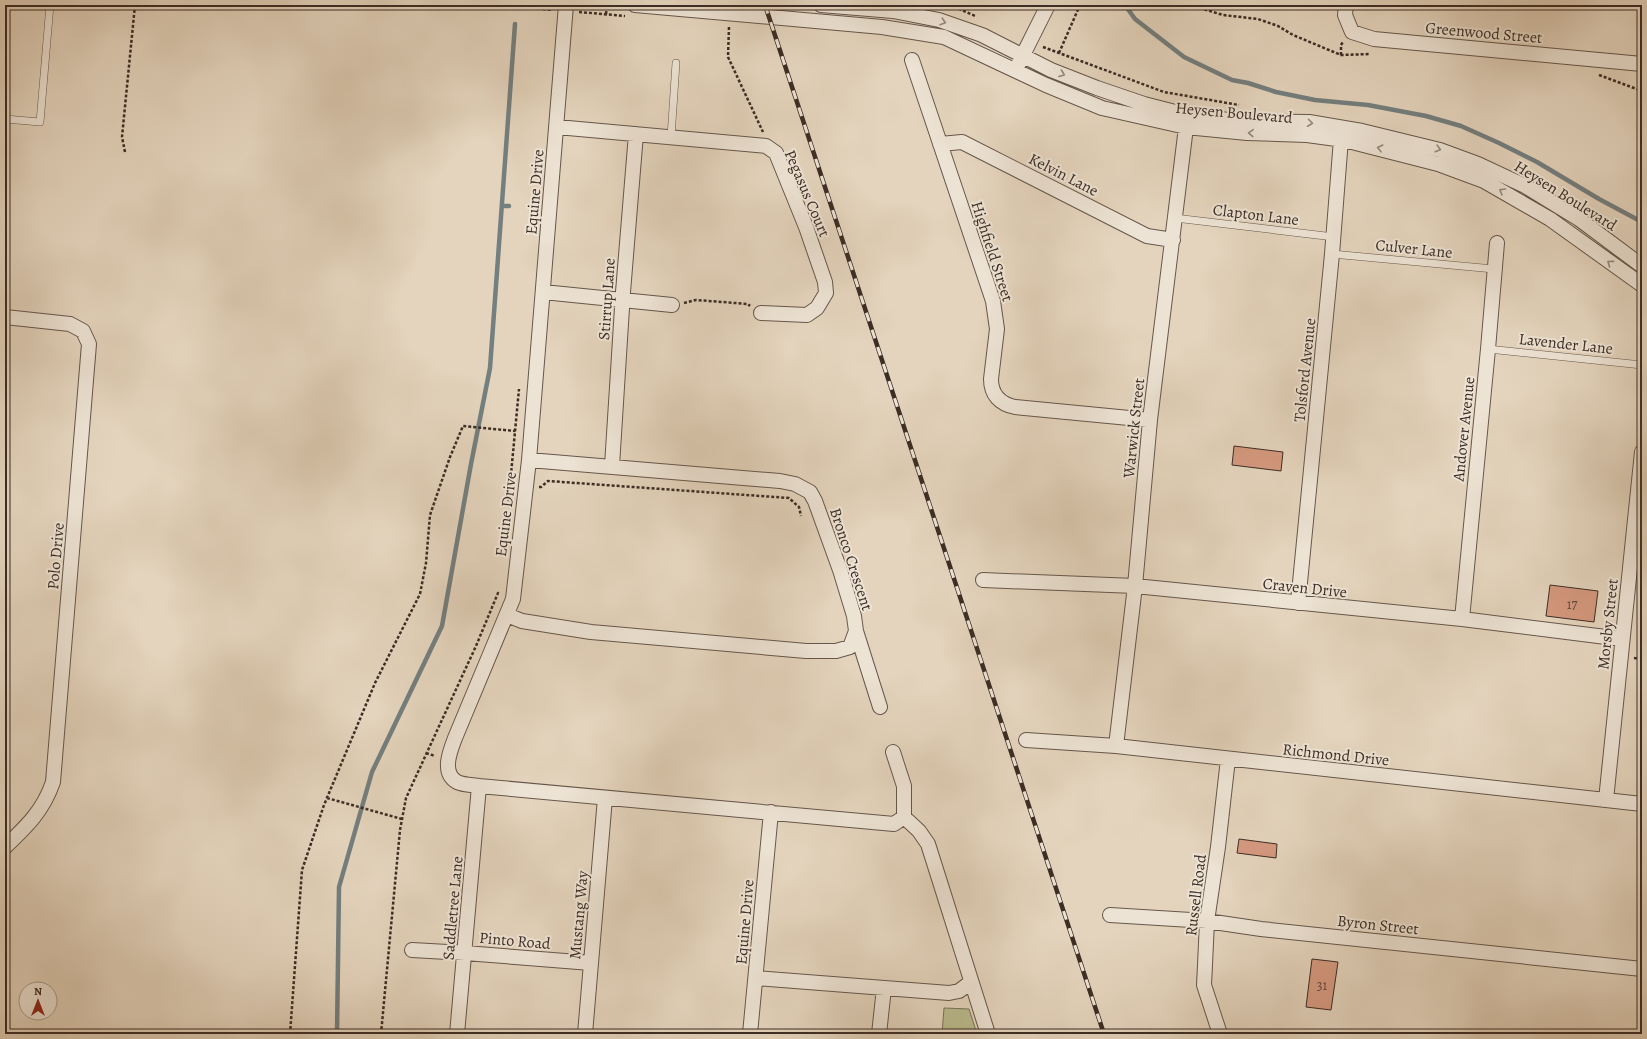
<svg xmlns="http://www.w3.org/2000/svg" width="1647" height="1039" viewBox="0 0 1647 1039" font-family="Alegreya,serif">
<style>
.park{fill:#b9bb8d;stroke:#7a7459}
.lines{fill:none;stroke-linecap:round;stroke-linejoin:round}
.stream{stroke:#747f7f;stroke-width:4.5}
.building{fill:#d5997f;stroke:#3c2d25}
.service-casing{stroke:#66574b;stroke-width:8}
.minor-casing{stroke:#66574b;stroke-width:16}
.path{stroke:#3c2d25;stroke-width:2.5;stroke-dasharray:3 2;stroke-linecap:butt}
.service{stroke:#ede3d4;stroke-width:7}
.minor{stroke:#ede3d4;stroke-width:14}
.rail-casing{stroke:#3c2d25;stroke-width:4.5}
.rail{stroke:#ede3d4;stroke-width:3;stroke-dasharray:9;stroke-linecap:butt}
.oneway{stroke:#94887c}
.labels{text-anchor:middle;stroke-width:4;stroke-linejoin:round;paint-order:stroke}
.number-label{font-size:14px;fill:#62483c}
.street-label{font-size:16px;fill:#3c2d25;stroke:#ede3d4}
</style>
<rect width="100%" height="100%" fill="#e4d4bd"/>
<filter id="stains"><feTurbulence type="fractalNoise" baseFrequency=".005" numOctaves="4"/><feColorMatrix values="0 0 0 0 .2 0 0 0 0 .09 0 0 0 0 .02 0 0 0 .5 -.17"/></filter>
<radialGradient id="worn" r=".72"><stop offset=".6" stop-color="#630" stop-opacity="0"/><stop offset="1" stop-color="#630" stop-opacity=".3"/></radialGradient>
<path class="park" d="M944,1008L969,1009L977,1034H942Z"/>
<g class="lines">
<path class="stream" d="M1125,5L1135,19L1184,57L1232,80L1248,83L1276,92L1315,100L1368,105L1426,116L1461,126L1499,143L1537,162L1599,199L1642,222
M502,206H509
M337,1034L339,887L372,772L442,626L471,464L490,368L515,24"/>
</g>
<path class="building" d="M1234,446L1283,452L1281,471L1232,465Z
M1550,585L1598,591L1594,622L1546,616Z
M1239,839L1277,844L1276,858L1237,853Z
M1312,959L1338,962L1331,1010L1306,1007Z"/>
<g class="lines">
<g class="service-casing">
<path id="service" d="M5,119L40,122L50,5
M671,137L676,63
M1175,218L1334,237
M1332,254L1494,269
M1488,349L1642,365"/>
</g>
<g class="minor-casing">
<path id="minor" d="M566,5L529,460L513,599L455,738C450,751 441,773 457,782C463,785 473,785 479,786L894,824L904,817
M635,5L882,27L944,37L1046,85L1102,108L1186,127L1247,133L1307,135L1344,140L1438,164L1484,181L1550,219L1642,285
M821,5L893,11L939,20L982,35L1051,70L1097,88L1144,104L1187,115L1237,121L1309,122L1362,131L1440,150L1478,164L1525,186L1579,219L1642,266
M1346,5L1345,15L1352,32L1374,39L1642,64
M912,60L993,301L997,329L991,379C991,395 1000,404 1015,407L1150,420
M1018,65L1048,5
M557,127L766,146L776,153L806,227L825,282L826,293L817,308L807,315L761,313
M940,144L962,142L1147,236L1173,240
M543,292L672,305
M5,317L70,324L83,331L89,344L53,782C43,811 27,826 5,847
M612,466L623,292L636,134
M983,580L1135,586L1462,619L1622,639
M1298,603L1332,254L1341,139
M507,615L522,621L591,632L806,651H836L850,647L856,631L854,616L840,570L815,501L810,492L795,484L780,481L529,460
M1462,619L1488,349L1497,243
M856,631L880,707
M1026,740L1116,746L1642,804
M1116,746L1135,586L1150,420L1187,119
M893,752L904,786V817L919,831L928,844L988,1034
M1606,800L1642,452
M1110,915L1207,921L1261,929L1642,969
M412,950L465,953L591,963
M756,978L949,993L959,991L971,982
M457,1034L479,786
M585,1034L605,798
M750,1034L771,812
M879,1034L884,988
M1220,1034L1204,985L1205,965L1207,921L1218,847L1228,759"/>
</g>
<path class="path" d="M503,5L552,10
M944,5L955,7L975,16
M1190,5L1223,15L1258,19L1278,26L1293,35L1341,55L1370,54
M579,12L625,16
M606,14L607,5
M729,27L728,57L763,132
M1043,47L1164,92L1239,105
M1059,53L1080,5
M1341,55V45L1343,42
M1599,75L1642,91
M125,152L122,137L135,5
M684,303L696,300L748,304L750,306
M539,487H541L548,481L789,498L799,507L801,516
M508,506L519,389
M1634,658L1642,659
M426,753L435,756
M327,798L402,819
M290,1034L302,870L324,805L375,683L420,594L426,563L430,515L450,457L463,426L515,431
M381,1034L400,830L406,798L476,646L498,593L500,594"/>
<use href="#service" class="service"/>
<use href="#minor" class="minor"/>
<g class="rail-casing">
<path id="rail" d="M765,5L1104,1034"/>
</g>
<use href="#rail" class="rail"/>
</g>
<defs><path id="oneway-chevron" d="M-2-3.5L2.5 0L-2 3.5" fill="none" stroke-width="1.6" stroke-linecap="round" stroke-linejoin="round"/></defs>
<g class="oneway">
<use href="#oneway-chevron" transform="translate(943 22) rotate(18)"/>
<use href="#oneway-chevron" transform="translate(1062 74) rotate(21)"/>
<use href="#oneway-chevron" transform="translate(1310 123) rotate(7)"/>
<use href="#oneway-chevron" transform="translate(1251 133) rotate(-177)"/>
<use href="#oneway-chevron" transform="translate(1380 148) rotate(-166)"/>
<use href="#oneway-chevron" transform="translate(1438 149) rotate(16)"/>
<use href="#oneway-chevron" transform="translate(1502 191) rotate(-150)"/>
<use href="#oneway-chevron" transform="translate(1610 263) rotate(-144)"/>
</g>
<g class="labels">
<g class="number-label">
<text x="1572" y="609">17</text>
<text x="1322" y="990">31</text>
</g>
<g class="street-label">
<text transform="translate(1484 32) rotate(5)" y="6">Greenwood Street</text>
<text transform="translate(1234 112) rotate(5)" y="6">Heysen Boulevard</text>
<text transform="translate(1064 174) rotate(27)" y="6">Kelvin Lane</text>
<text transform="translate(534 192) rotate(-85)" y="6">Equine Drive</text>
<text transform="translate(808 193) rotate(67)" y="6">Pegasus Court</text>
<text transform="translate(1566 195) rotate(32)" y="6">Heysen Boulevard</text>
<text transform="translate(1256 214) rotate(7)" y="6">Clapton Lane</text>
<text transform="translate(1414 248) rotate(6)" y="6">Culver Lane</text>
<text transform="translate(993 251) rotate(72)" y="6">Highfield Street</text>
<text transform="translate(606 299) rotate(-86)" y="6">Stirrup Lane</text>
<text transform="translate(1566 343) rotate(6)" y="6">Lavender Lane</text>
<text transform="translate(1304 370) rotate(-84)" y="6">Tolsford Avenue</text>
<text transform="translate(1133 428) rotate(-84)" y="6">Warwick Street</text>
<text transform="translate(1463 429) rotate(-84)" y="6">Andover Avenue</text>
<text transform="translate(505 514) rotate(-83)" y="6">Equine Drive</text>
<text transform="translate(55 556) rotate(-85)" y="6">Polo Drive</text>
<text transform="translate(852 559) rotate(72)" y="6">Bronco Crescent</text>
<text transform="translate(1305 587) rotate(6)" y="6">Craven Drive</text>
<text transform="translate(1607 624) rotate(-84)" y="6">Morsby Street</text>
<text transform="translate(1336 754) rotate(6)" y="6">Richmond Drive</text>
<text transform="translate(1195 895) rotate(-83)" y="6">Russell Road</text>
<text transform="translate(452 908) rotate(-85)" y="6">Saddletree Lane</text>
<text transform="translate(578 915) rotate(-85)" y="6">Mustang Way</text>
<text transform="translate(744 922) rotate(-85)" y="6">Equine Drive</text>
<text transform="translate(1378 924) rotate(6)" y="6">Byron Street</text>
<text transform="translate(515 940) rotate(5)" y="6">Pinto Road</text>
</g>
</g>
<rect width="1647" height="1039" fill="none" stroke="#e4d4bd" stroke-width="20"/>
<rect x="6" y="6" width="1635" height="1027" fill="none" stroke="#3c2d25" stroke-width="2"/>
<rect x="10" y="10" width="1627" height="1019" fill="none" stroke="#3c2d25"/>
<g transform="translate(38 1001)"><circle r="19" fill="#ede3d4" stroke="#a69a8e"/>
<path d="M0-3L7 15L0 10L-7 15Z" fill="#8f2418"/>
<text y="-6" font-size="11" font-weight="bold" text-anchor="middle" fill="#3c2d25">N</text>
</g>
<rect width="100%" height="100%" filter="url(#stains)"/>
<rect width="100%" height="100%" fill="url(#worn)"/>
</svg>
